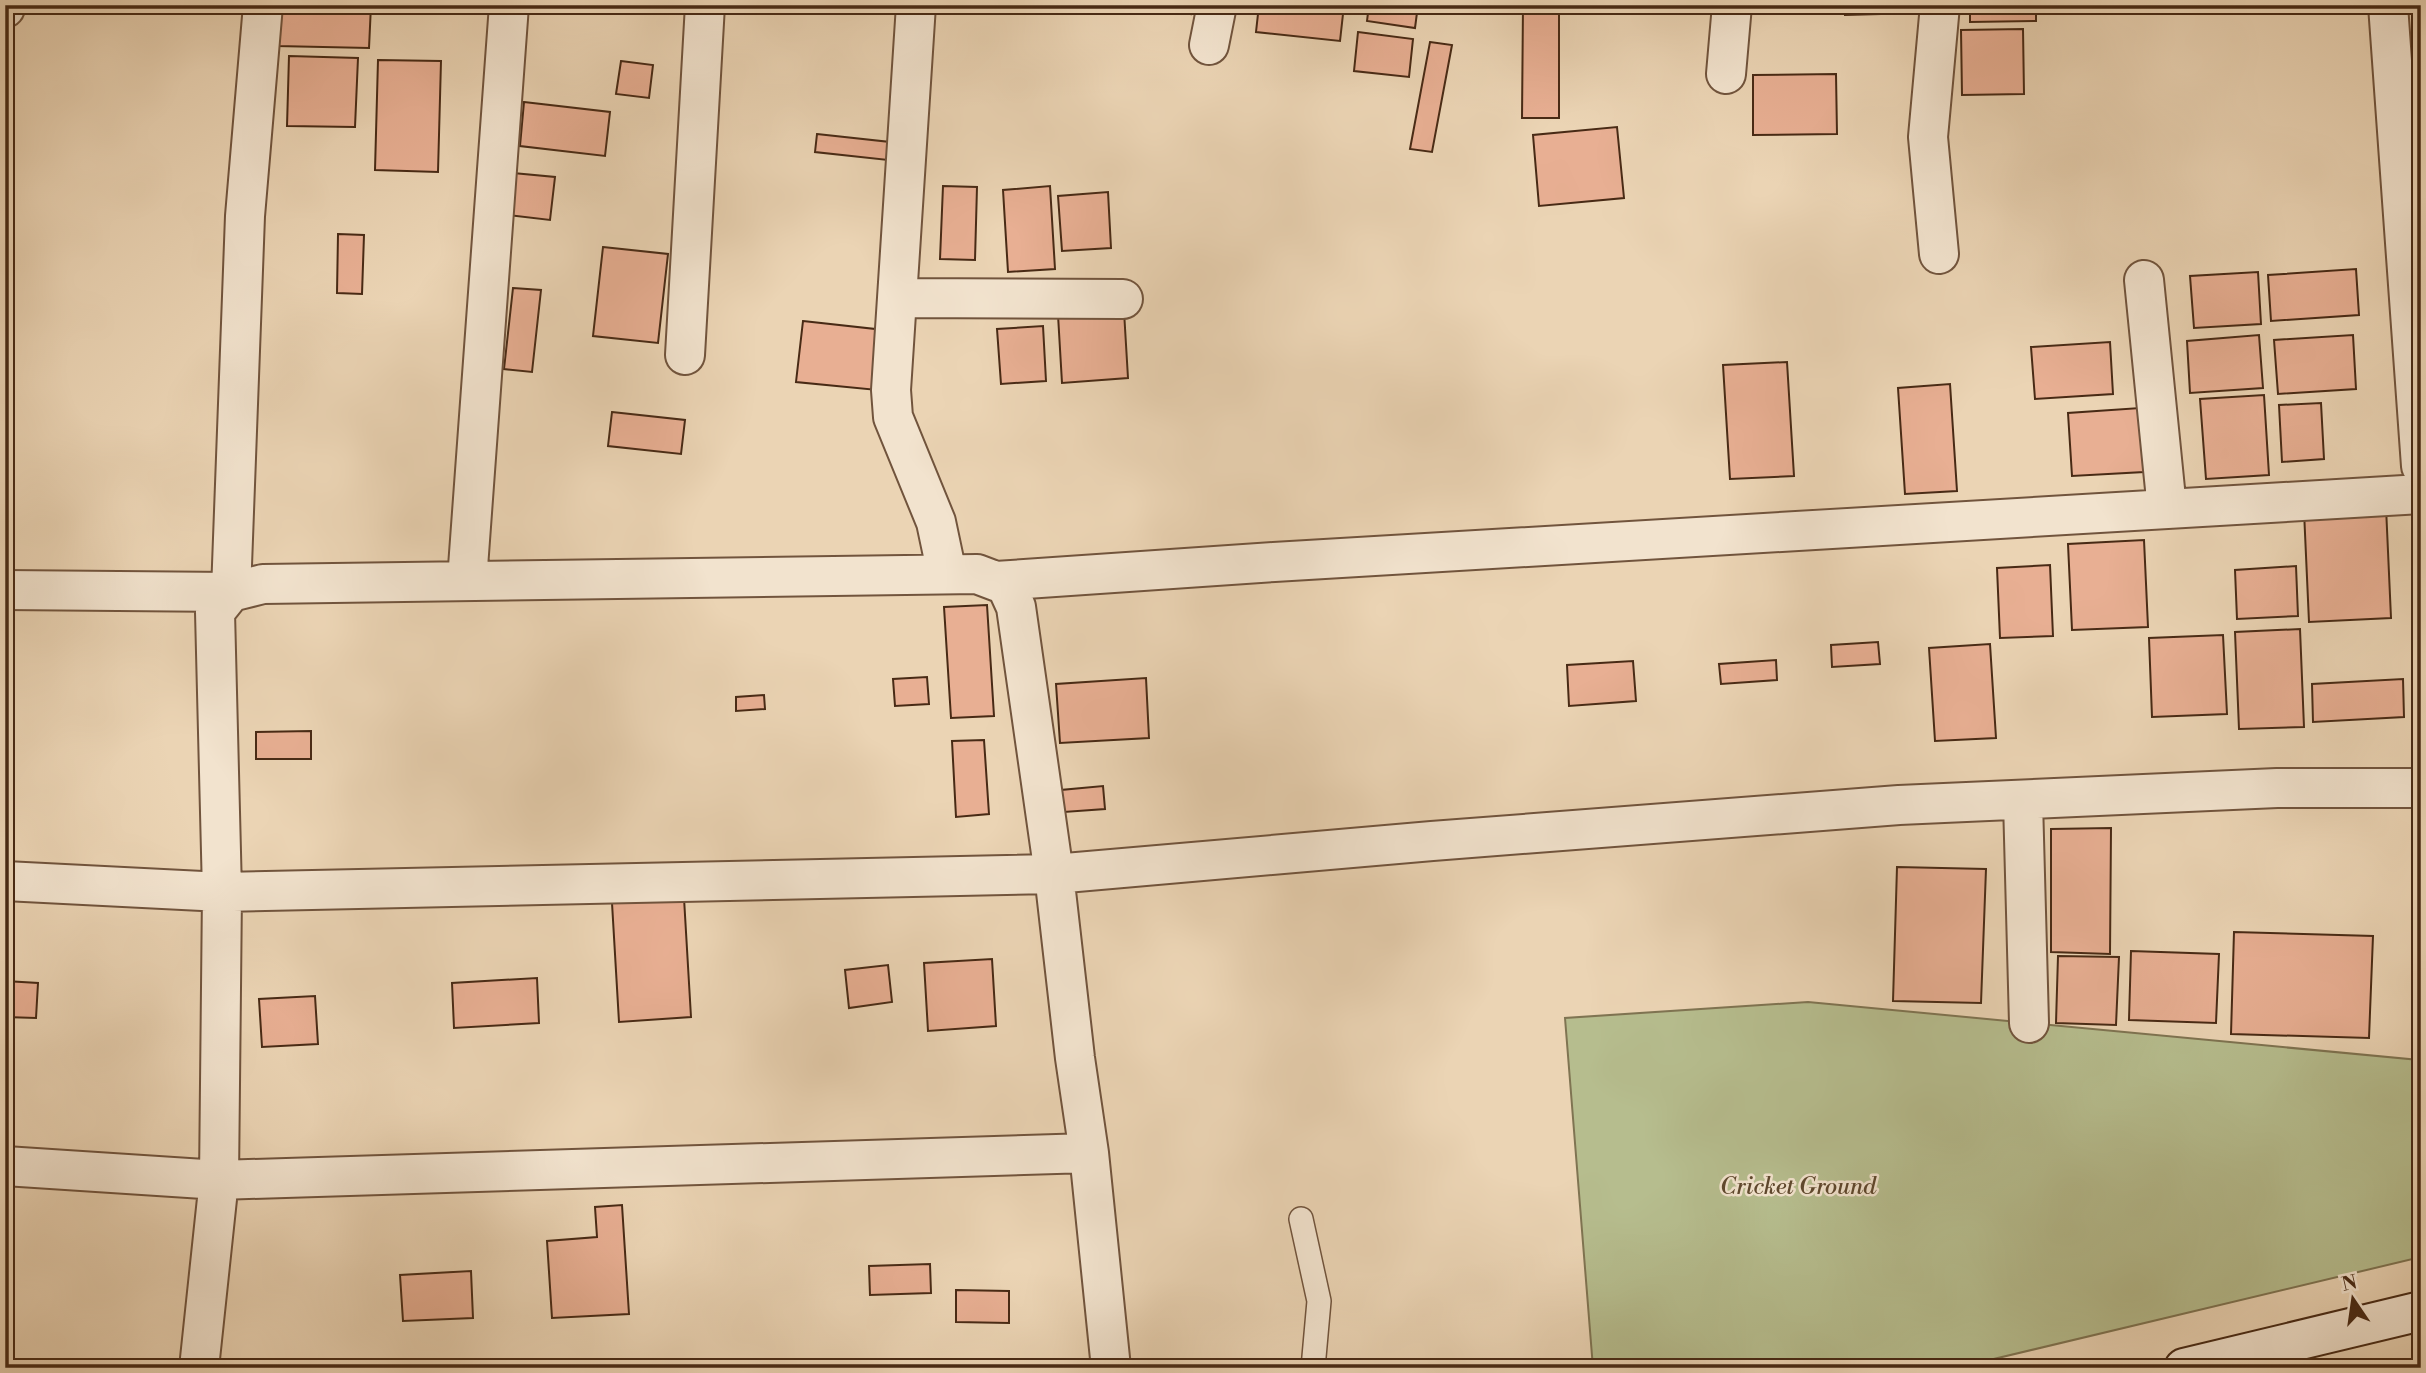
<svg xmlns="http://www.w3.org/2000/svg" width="2426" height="1373" viewBox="0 0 2426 1373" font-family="'Libre Bodoni',serif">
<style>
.green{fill:#b6bd8e;stroke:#7f7452;stroke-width:2}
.building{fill:#e8af93;stroke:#482a15;stroke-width:2}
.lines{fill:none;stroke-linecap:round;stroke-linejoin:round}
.service-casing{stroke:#71543d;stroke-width:26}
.minor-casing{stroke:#71543d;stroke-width:42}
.tertiary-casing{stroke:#71543d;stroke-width:42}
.secondary-casing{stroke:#482a15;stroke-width:42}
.service{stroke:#f2e3ce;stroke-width:23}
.minor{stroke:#f2e3ce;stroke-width:38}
.tertiary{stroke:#f2e3ce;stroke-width:38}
.secondary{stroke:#f2e3ce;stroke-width:38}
.labels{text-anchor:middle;stroke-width:5;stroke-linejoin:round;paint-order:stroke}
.park-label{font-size:23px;font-style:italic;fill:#5e472d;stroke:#f2e3ce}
</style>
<rect width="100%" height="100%" fill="#ebd4b4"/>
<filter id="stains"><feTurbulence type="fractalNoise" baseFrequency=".00286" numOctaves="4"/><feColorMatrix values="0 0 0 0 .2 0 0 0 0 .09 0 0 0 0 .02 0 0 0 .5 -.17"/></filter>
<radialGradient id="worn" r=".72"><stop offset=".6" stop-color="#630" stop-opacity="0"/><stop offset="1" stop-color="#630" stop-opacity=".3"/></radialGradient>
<path class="green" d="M1808,1002L2419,1060L2421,1077V1257L1956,1368H1593L1565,1018Z"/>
<path class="building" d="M278,5H371L369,48L277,46Z
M1123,5H1192L1191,14Z
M1259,5H1344L1340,41L1256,32Z
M1369,5H1418L1415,28L1367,21Z
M1523,5H1559V118H1522Z
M1845,5H1918V13L1845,15Z
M1970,5H2036V21L1970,22Z
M2023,29L2024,94L1962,95L1961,30Z
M1358,32L1413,39L1409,77L1354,71Z
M1430,42L1452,45L1432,152L1410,149Z
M289,56L358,58L355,127L287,126Z
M378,60L441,61L438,172L375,170Z
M621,61L653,65L649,98L616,94Z
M1836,74L1837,134L1753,135V75Z
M524,102L610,112L605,156L520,146Z
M1617,127L1624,198L1539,206L1533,135Z
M817,134L899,143L897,161L815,152Z
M513,173L555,177L550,220L508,215Z
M943,186L977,187L975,260L940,259Z
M1050,186L1055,269L1008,272L1003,190Z
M1108,192L1111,248L1062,251L1058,196Z
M338,234L364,235L362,294L337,293Z
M603,247L668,254L658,343L593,336Z
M2356,269L2359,315L2271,321L2268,275Z
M2258,272L2261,324L2194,328L2190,276Z
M513,288L541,290L532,372L504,369Z
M1124,311L1128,378L1062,383L1058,315Z
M803,321L884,330L877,390L796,382Z
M1043,326L1046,381L1001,384L997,329Z
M2259,335L2263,388L2190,393L2187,341Z
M2353,335L2356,389L2278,394L2274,340Z
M2110,342L2113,394L2035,399L2031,347Z
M1787,362L1794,476L1730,479L1723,365Z
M1950,384L1957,491L1905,494L1898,388Z
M2264,395L2269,475L2206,479L2200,399Z
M2321,403L2324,459L2282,462L2279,405Z
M2140,408L2144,472L2072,476L2068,413Z
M612,412L685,420L681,454L608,446Z
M2386,507L2391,618L2309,622L2304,511Z
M2144,540L2148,627L2072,630L2068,544Z
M2050,565L2053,636L2000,638L1997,568Z
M2296,566L2298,616L2237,619L2235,570Z
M987,605L994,716L951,718L944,607Z
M2300,629L2304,727L2239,729L2235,632Z
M2223,635L2227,714L2152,717L2149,638Z
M1878,642L1880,664L1832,667L1831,645Z
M1990,644L1996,738L1935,741L1929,648Z
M1776,660L1777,680L1721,684L1719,664Z
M1633,661L1636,701L1569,706L1567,665Z
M927,677L929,704L895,706L893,679Z
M1146,678L1149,738L1060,743L1056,684Z
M2403,679L2404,717L2313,722L2312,684Z
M764,695L765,709L736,711V697Z
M311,731V759H256V732Z
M984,740L989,814L956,817L952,741Z
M1103,786L1105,809L1064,812L1061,790Z
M2111,828L2110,954L2051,952V829Z
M1897,867L1986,869L1981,1003L1893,1001Z
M684,898L691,1017L619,1022L612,903Z
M2234,932L2373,936L2369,1038L2231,1034Z
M2131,951L2219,954L2216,1023L2129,1020Z
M2058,956L2119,957L2116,1025L2056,1023Z
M992,959L996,1026L928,1031L924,963Z
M888,965L892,1002L849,1008L845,970Z
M537,978L539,1023L454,1028L452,983Z
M5,981L38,983L36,1018L5,1017Z
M315,996L318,1044L262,1047L259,999Z
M622,1205L629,1314L552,1318L547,1241L597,1237L595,1207Z
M930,1264L931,1293L870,1295L869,1266Z
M471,1271L473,1318L403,1321L400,1275Z
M956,1290L1009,1291V1323L956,1322Z"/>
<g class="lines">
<g class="service-casing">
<path id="service" d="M1301,1219L1319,1301L1313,1368"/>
</g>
<g class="minor-casing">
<path id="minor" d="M916,5L897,298L1123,299
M5,8L6,5
M1209,45L1217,5
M1726,74L1732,5
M1939,254L1928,137L1940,5
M2144,280L2167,509
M897,298L891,390L893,417L936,522L947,574
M685,355L705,5
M467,581L509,5
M996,581L1274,562L2421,494
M5,590L231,592L245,216L263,5
M2023,801L2029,1023
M5,881L222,892L1054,874L1016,607L1006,585L977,574L263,584L231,592L215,612L222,892L219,1180L199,1368
M1089,1153L1075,1058L1054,874L1432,841L1899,805L2277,788H2421
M5,1166L219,1180L1089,1153L1111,1368"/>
</g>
<g class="tertiary-casing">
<path id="tertiary" d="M2388,5L2421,466"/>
</g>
<g class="secondary-casing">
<path id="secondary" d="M2184,1368L2421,1311"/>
</g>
<use href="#service" class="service"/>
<use href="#minor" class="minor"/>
<use href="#tertiary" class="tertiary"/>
<use href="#secondary" class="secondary"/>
</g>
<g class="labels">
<g class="park-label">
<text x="1798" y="1194">Cricket Ground</text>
</g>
</g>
<rect width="2426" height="1373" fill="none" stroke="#ebd4b4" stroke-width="28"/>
<rect x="7" y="7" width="2412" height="1359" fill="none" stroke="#482a15" stroke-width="3.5"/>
<rect x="14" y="14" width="2398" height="1345" fill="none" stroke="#482a15" stroke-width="2"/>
<g transform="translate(2353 1299) rotate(347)" stroke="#f2e3ce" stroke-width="5" paint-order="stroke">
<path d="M0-5L12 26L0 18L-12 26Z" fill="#482a15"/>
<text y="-10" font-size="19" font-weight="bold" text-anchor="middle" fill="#482a15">N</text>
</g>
<rect width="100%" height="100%" filter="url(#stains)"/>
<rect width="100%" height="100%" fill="url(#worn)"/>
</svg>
